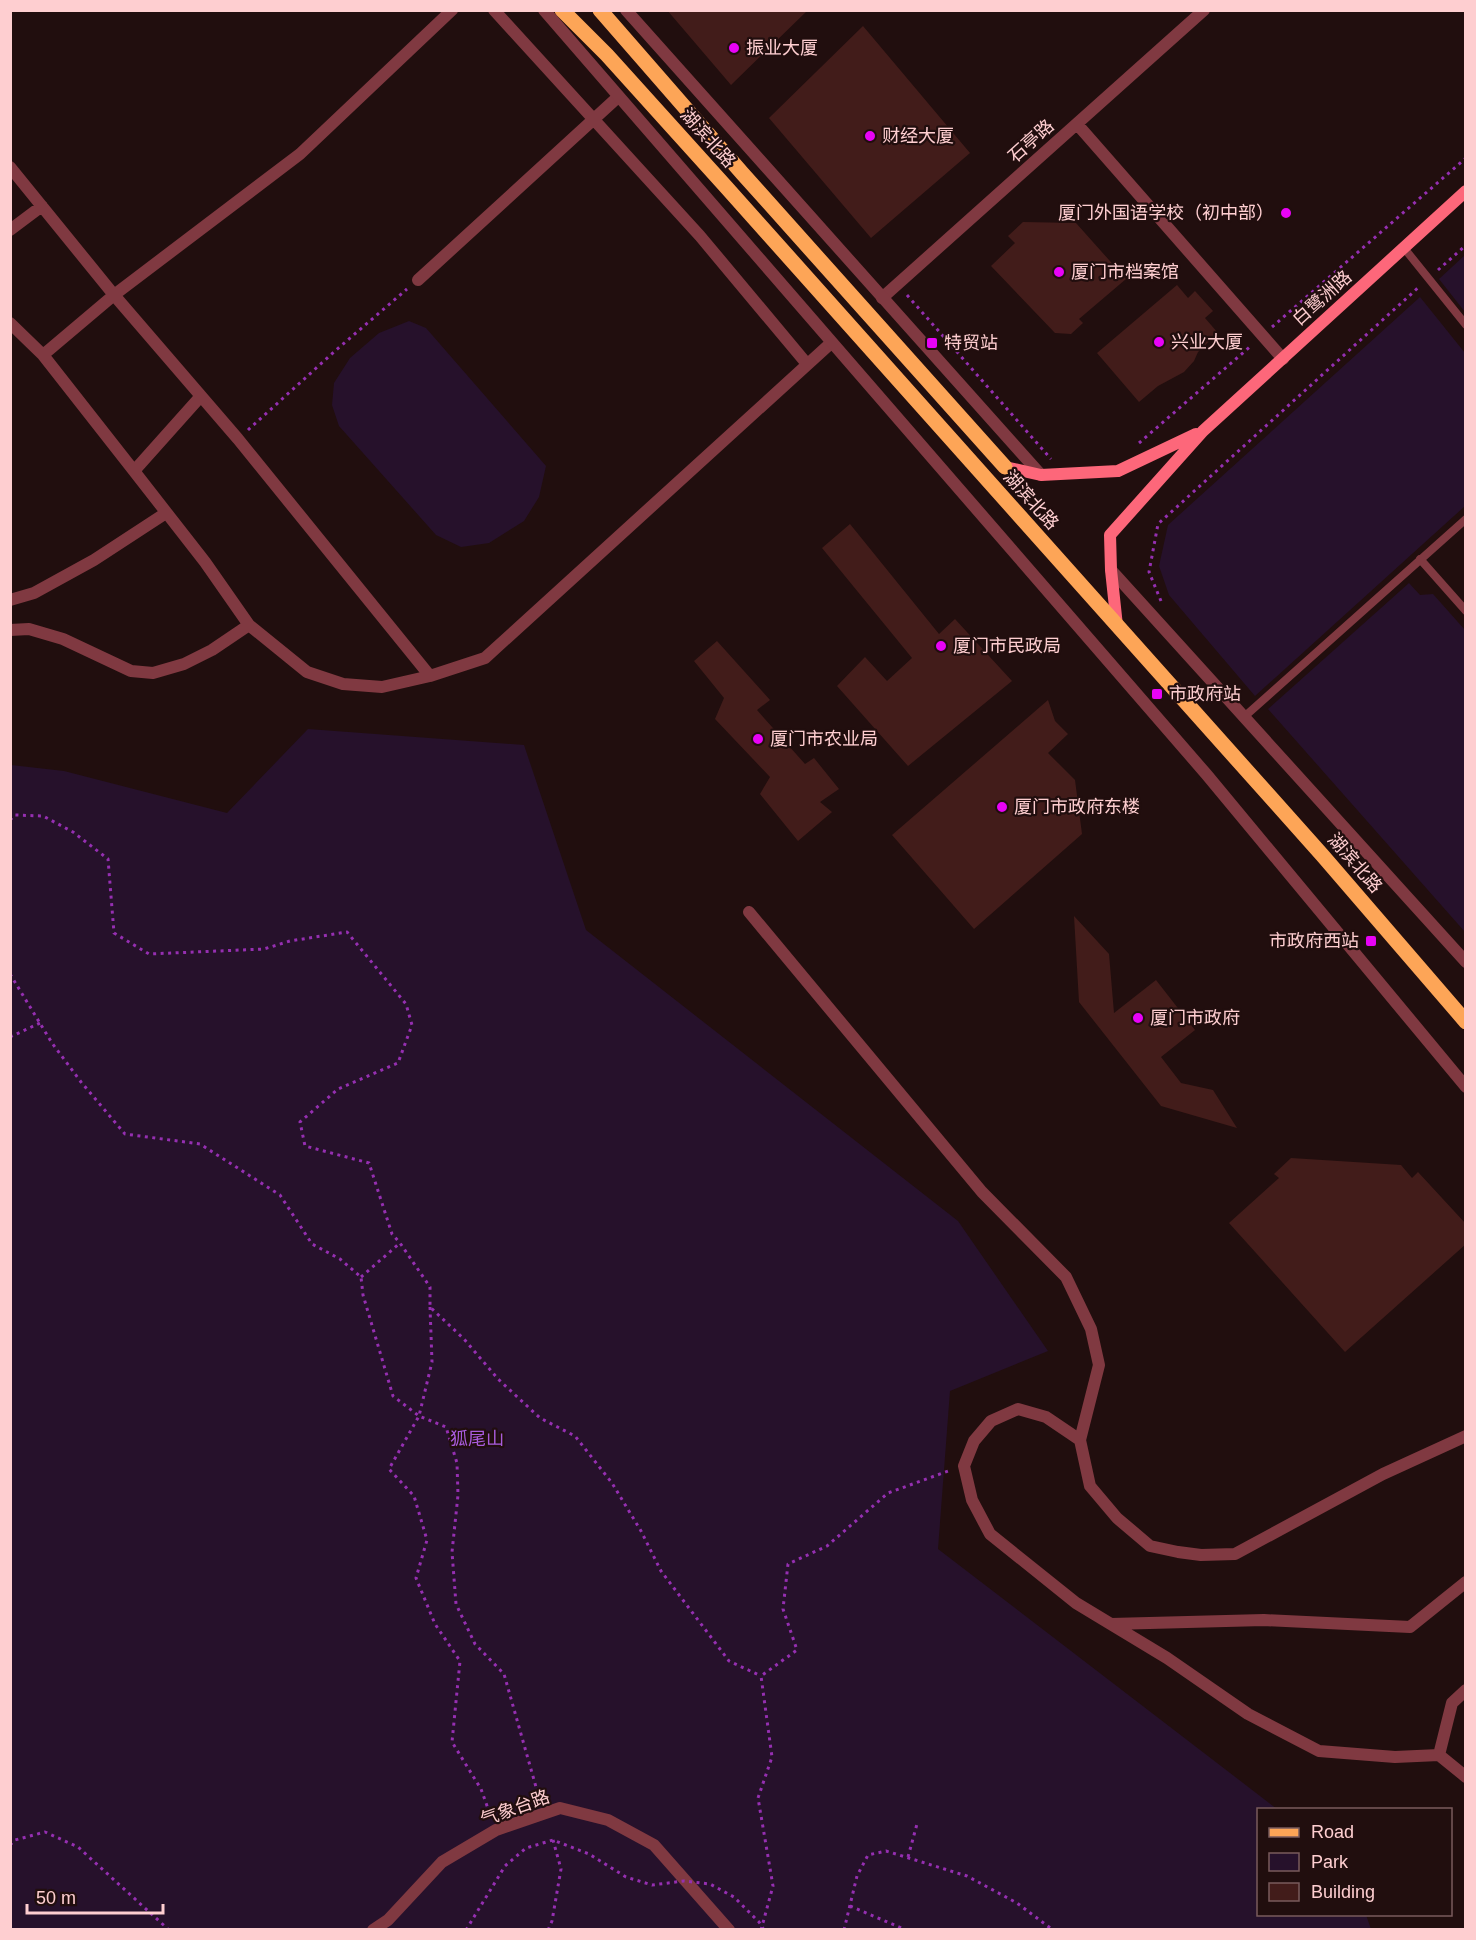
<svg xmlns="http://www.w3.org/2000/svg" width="1476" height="1940" viewBox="0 0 1476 1940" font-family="Arial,'Noto Sans SC',sans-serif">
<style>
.green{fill:#26112b}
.building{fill:#421c1a}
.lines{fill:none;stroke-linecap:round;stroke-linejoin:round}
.path{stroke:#952fb1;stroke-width:3;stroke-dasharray:3 4.5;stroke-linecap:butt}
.service{stroke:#803941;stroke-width:8}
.minor{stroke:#803941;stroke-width:12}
.tertiary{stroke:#803941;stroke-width:12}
.secondary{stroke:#fd677a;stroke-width:12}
.primary{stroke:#fda557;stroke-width:15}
.path-bridge{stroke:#952fb1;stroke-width:3;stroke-dasharray:3 4.5;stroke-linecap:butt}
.poi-dot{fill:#e803f6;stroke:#210e0e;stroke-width:2}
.labels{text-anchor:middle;stroke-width:4.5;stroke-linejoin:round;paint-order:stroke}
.poi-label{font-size:18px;fill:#feced0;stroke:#210e0e;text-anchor:start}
.street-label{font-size:18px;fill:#feced0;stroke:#210e0e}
.park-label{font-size:18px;fill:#a95cdd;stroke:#210e0e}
</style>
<rect width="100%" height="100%" fill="#210e0e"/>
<path class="green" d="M1465,255V312L1439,279Z
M1420,297L1465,353V506L1255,696L1169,595L1159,566L1168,525Z
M409,321L426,328L546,466L539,497L524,521L489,543L461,547L436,535L339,426L332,405L334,383L350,358L379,333Z
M1409,583L1420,595L1433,594L1465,630V932L1268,709Z
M308,729L524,745L586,930L958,1221L1048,1351L950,1391L938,1549L1277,1809L1258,1810V1914L1366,1915L1371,1929L11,1930V765L64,771L227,813Z"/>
<path class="building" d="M667,10H808L731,85Z
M863,26L970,153L871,238L769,118Z
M1023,222L1076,223L1126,279L1079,319L1083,323L1071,334L1055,333L991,266L1015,243L1008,236Z
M1177,285L1188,298L1195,291L1213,311L1205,318L1218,333L1198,352L1194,361L1184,372L1158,386L1139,402L1097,353Z
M850,524L939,634L955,619L1012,681L908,766L837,686L865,657L887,681L912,658L822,548Z
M717,641L770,700L757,710L805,764L814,758L839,789L820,802L832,812L798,841L760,794L770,777L715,719L724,698L694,661Z
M1048,700L1055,721L1068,734L1048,753L1075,780L1082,834L974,929L892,835Z
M1074,916L1109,954L1114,1013L1156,980L1195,1030L1161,1057L1181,1083L1213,1090L1237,1128L1161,1106L1079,1002Z
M1291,1158L1401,1165L1412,1178L1418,1172L1466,1224V1244L1345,1352L1229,1223L1279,1178L1274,1174Z"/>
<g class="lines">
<path class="path" d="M1438,270L1466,245
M907,295L1051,459
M1272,327L1466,158
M248,430L335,351L407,289
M1139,443L1252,345
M1161,601L1149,572L1158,524L1420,286
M10,820L15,815L43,816L73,832L108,859L114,933L149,954L264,949L290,941L347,932L406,1004L412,1025L398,1063L338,1089L300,1122L305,1146L369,1163L392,1234L400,1243L430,1287V1307L464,1339L498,1379L540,1418L575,1436L612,1483L641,1531L661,1571L729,1661L761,1676
M10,974L52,1043L81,1082L125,1134L200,1144L280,1195L312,1244L340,1259L361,1277L363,1295L393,1396L419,1416L446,1427L457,1463L458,1495L452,1552L456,1604L475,1644L504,1674L536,1787L547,1797
M10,1037L40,1023
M361,1277L400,1243
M430,1307L432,1362L419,1416L389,1469L414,1496L427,1540L416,1578L435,1624L460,1661L452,1742L481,1789L491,1817
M10,1845L15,1840L45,1832L78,1847L169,1930
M908,1857L917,1824
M850,1906L906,1930
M548,1930L552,1921L561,1869L553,1840
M761,1930L773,1886L758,1798L772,1757L761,1676L797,1650L783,1609L788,1564L827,1546L888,1493L951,1470
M844,1930L857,1876L868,1855L886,1851L967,1876L1017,1903L1053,1930"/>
<path class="service" d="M1404,248L1466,325
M1420,559L1466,611
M1244,717L1466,519"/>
<path class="minor" d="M494,10L700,236L807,364
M1077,124L1283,359
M10,167L114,295L238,439L430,676
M10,230L42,206
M418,280L618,97
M882,298L1204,10
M10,323L43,355L134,471
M43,355L114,295L300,154L452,10
M201,396L134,471L205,562L249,625L307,672L343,684L382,687L430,676L485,658L831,343
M10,600L34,593L94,560L166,513
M10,630L29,629L63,639L131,671L153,673L184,664L212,650L249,625
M749,912L982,1192L1066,1277L1091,1329L1099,1365L1080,1440L1090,1486L1117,1518L1150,1546L1178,1552L1201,1555L1235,1554L1383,1474L1466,1436
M1080,1440L1046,1417L1018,1409L991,1421L974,1441L964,1466L972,1500L990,1534L1076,1603L1167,1658L1248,1714L1319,1751L1395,1757L1439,1755L1466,1777
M1111,1624L1264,1620L1410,1627L1466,1582
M1439,1755L1452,1703L1466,1690
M373,1930L388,1920L442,1862L496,1830L560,1808L608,1820L654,1845L729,1930"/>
<path class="tertiary" d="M544,10L1207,775L1466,1087
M626,10L1041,475
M1111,570L1466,962"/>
<path class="secondary" d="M1005,467L1041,475L1118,471L1196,434
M1117,626L1111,570L1110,535L1203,431L1466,191"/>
<path class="primary" d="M562,10L607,55L727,188L1323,856L1466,1022
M600,10L742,173L1005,467"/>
<path class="path-bridge" d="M466,1930L505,1866L526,1848L553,1840L589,1854L626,1877L652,1885L684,1881L710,1884L734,1897L759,1922L764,1930"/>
</g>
<g class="poi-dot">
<circle cx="734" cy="48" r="6"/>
<circle cx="870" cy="136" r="6"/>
<circle cx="1286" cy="213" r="6"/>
<circle cx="1059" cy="272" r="6"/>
<circle cx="1159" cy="342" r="6"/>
<rect x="926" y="337" width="12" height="12" rx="3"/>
<circle cx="941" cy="646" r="6"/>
<rect x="1151" y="688" width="12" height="12" rx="3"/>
<circle cx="758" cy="739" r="6"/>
<circle cx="1002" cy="807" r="6"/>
<rect x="1365" y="935" width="12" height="12" rx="3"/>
<circle cx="1138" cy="1018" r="6"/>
</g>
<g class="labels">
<g class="poi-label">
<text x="746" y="54">振业大厦</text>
<text x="882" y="142">财经大厦</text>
<text x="1274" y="219" text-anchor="end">厦门外国语学校（初中部）</text>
<text x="1071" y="278">厦门市档案馆</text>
<text x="1171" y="348">兴业大厦</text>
<text x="944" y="349">特贸站</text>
<text x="953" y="652">厦门市民政局</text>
<text x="1169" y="700">市政府站</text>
<text x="770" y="745">厦门市农业局</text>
<text x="1014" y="813">厦门市政府东楼</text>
<text x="1359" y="947" text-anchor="end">市政府西站</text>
<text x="1150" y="1024">厦门市政府</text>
</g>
<g class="street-label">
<text transform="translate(708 138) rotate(48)" y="6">湖滨北路</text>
<text transform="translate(1031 141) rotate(-42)" y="6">石亭路</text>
<text transform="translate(1322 298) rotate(-42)" y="6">白鹭洲路</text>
<text transform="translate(1031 500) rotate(48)" y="6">湖滨北路</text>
<text transform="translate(1355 863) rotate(49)" y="6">湖滨北路</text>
<text transform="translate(515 1808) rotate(-20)" y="6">气象台路</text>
</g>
<g class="park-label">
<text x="477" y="1445">狐尾山</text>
</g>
</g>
<rect width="1476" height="1940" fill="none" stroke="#feced0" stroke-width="24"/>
<rect x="1257" y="1808" width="195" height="108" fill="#210e0e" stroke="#795b5c" stroke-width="1.5"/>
<rect x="1269" y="1828" width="30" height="9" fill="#fda557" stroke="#795b5c" stroke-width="1.5"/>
<text x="1311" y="1838" font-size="18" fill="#feced0">Road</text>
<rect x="1269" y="1853" width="30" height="18" fill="#26112b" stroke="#795b5c" stroke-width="1.5"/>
<text x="1311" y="1868" font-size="18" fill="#feced0">Park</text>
<rect x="1269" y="1883" width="30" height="18" fill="#421c1a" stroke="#795b5c" stroke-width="1.5"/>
<text x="1311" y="1898" font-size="18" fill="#feced0">Building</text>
<path d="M27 1904v9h136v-9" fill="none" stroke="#feced0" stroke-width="3"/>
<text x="36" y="1904" font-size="18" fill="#feced0" stroke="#210e0e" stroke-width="4.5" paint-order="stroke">50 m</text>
</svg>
